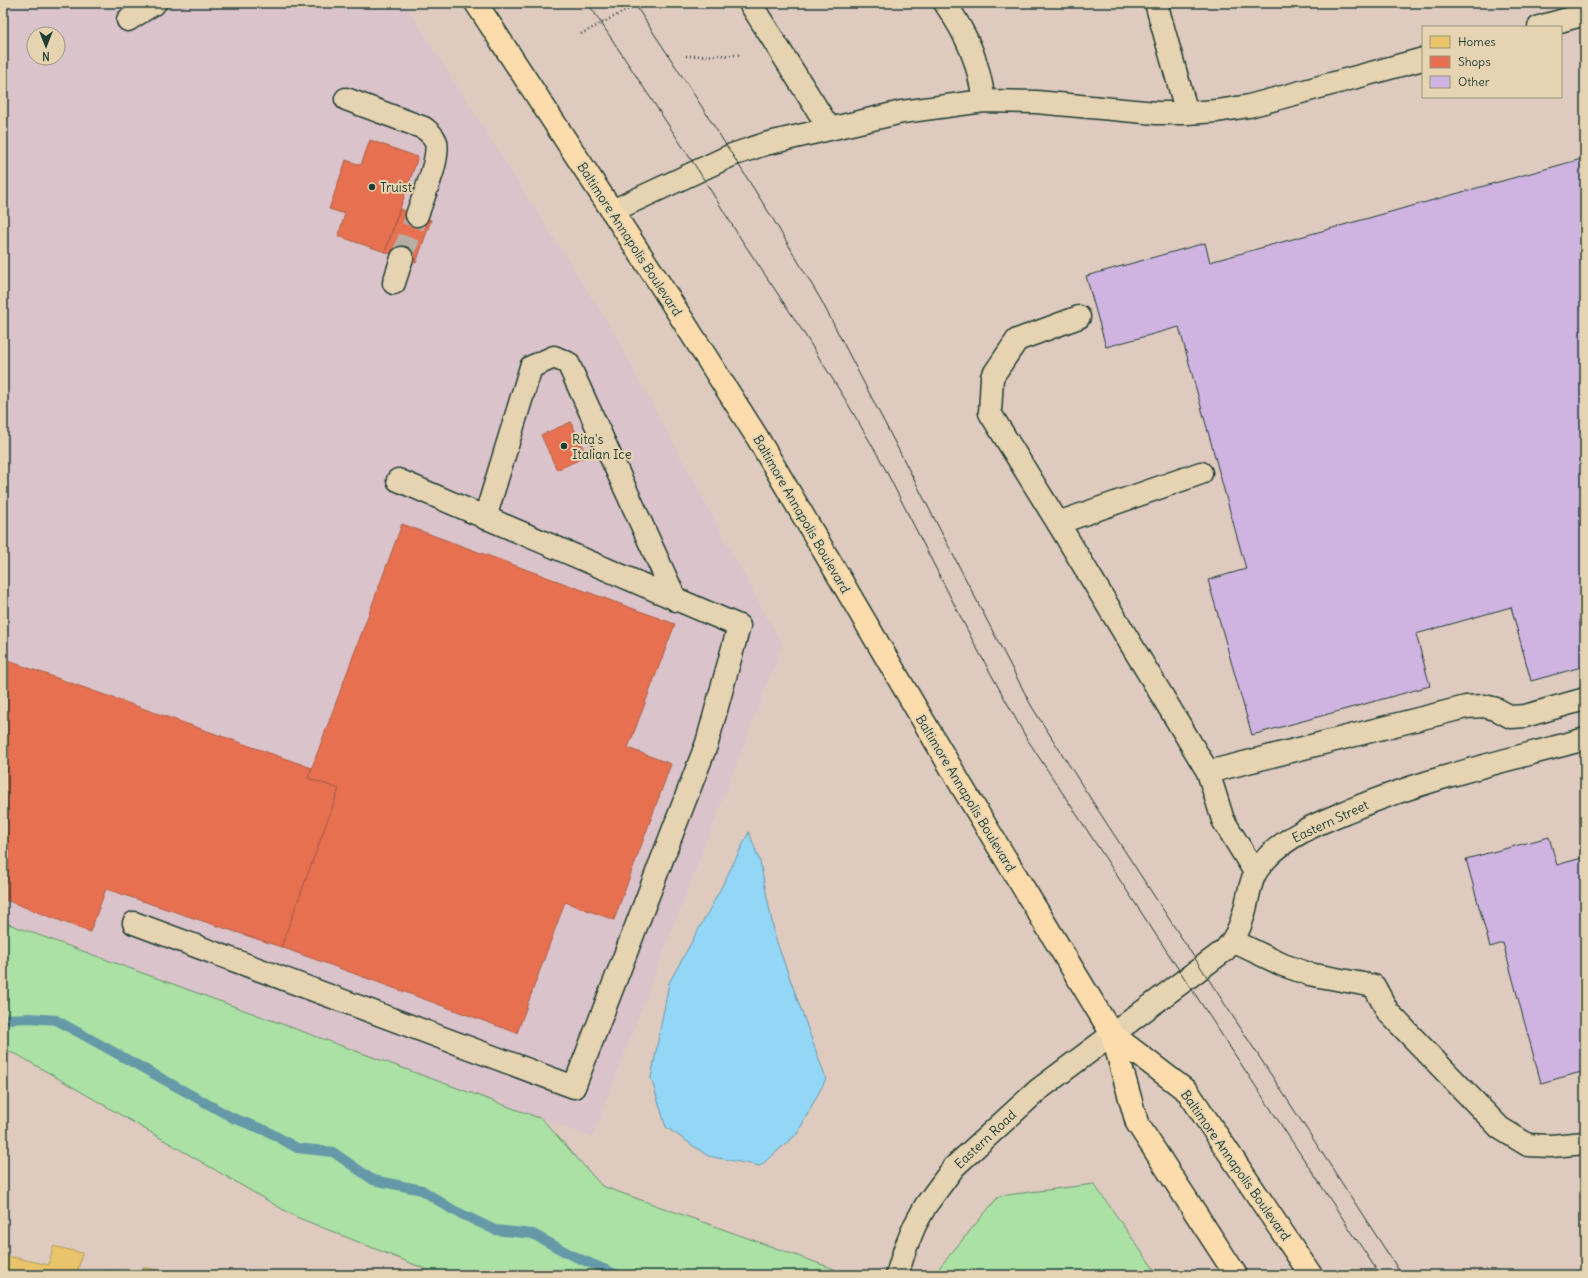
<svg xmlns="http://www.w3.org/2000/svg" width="1588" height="1278" viewBox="0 0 1588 1278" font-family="Delius,sans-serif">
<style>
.built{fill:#dac3ca;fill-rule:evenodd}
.green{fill:#abe1a4;stroke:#658f6c}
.water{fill:#93d6f5;stroke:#6599a8}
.homes{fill:#e9c46a;stroke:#ac9c5a}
.shops{fill:#e76f51;stroke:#ab6048}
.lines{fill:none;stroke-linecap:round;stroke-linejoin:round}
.stream{stroke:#6599a8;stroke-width:10}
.building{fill:#cfb4e2;stroke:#1f3d34}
.minor-tunnel{stroke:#b9aea4;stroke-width:22;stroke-dasharray:22 11;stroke-linecap:butt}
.minor-casing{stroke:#1f3d34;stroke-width:25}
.major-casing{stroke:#1f3d34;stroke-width:25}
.path{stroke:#1f3d34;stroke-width:2.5;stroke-dasharray:1 3;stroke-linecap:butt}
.minor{stroke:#e6d3b1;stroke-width:22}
.major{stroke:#fcdcac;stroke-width:22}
.tram{stroke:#1f3d34;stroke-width:1}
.poi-dot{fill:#1f3d34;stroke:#e6d3b1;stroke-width:1.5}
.labels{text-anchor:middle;stroke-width:4;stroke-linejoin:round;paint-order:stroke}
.poi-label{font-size:13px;fill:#1f3d34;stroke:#e6d3b1;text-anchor:start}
.street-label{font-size:13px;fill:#1f3d34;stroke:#e6d3b1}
</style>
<rect width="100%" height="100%" fill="#dfcac0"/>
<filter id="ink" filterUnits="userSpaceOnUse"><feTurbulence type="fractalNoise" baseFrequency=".025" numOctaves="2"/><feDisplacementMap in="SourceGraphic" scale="8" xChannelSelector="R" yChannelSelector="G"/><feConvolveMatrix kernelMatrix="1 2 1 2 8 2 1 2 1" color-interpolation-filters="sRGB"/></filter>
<g filter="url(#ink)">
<path class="built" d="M3,3H404L612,330L782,645L592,1137L3,922ZM34,34H58V58H34Z"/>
<path class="green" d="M3,922L542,1119L602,1186L851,1275H440L294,1216L18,1055L3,1050Z
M1094,1184L1158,1275H933L999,1196Z"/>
<path class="water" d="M749,832L760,862L775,937L826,1079L797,1134L760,1166L708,1156L666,1127L651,1078L669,983L719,892Z"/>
<path class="homes" d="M53,1246L82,1253L77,1275H3V1255L49,1265Z
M143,1267L173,1274L141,1275Z
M108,1270L130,1275H107Z"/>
<path class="shops" d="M370,140L418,157L385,252L338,236L345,214L329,209L346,160L361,165Z
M399,209L431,220L416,263L385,252Z
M571,422L587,456L557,470L541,435Z
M402,524L675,624L628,748L671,764L614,920L565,902L517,1033L281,947L339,789L308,778Z
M3,659L312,768L308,778L339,789L281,947L106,889L90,932L3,899Z"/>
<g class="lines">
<path class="stream" d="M3,1019L30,1018L56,1020L233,1118L267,1131L297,1148L333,1152L373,1180L422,1190L453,1210L495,1230L533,1234L571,1255L618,1275"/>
</g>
<path class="building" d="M1585,158V666L1531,681L1511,607L1416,634L1430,686L1252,735L1208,580L1246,569L1179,327L1106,347L1086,276L1205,243L1210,262Z
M1549,837L1557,865L1585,857V1071L1541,1083L1503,943L1490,947L1466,859Z"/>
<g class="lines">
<path class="minor-tunnel" d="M402,258L417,215"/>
<g class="minor-casing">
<path id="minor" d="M750,3L829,128
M945,3C968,37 978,60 984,101
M1156,3L1187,113
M128,20L155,3
M1539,27L1585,14
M346,99L424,128C429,132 434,136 436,142C440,160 423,197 417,215
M612,211L732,155L765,144L902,112L984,101L1036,102L1156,113H1187L1217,111L1249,106L1279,98L1423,59
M394,283L402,258
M1079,317L1017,340L992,377L990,413L1058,523L1208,772
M485,518L531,367L554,357L568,363L676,600
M1058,523L1201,473
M1255,872L1223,820L1208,772L1466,707L1484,706L1496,709L1511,717L1525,716L1585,699
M134,923L574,1087L707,743L739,626L398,480
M1233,941L1283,965L1309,974L1374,986L1388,1012L1500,1128L1528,1145L1551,1146L1585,1143
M897,1275L905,1249L915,1225L926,1205L954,1167L1038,1090L1225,950C1238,936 1243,919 1247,901C1249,892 1251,880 1256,872C1258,868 1262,864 1265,860C1286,836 1319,823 1348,811C1424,779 1505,761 1585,739"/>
</g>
<g class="major-casing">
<path id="major" d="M476,3L656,278L757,437L961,785L1112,1034L1137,1123L1236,1275
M1112,1034L1188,1092L1311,1275"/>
</g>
<path class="path" d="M581,34L640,3
M686,56L740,55"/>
<use href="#minor" class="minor"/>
<use href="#major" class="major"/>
<path class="tram" d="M588,3L698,170L739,236L800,327L845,399L880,459L975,645L1027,739L1380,1275
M634,3L695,96L773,219L821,300L1032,707L1096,807L1402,1275"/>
</g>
</g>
<g class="poi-dot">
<circle cx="372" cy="187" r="4"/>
<circle cx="564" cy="446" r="4"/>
</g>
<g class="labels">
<g class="poi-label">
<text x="380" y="192">Truist</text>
<text x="572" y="444">Rita's<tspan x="572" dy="15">Italian Ice</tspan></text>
</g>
<g class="street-label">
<text transform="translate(630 239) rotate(57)" y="5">Baltimore Annapolis Boulevard</text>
<text transform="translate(802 514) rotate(60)" y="5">Baltimore Annapolis Boulevard</text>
<text transform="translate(966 793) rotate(59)" y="5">Baltimore Annapolis Boulevard</text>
<text transform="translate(1330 821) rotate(-25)" y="5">Eastern Street</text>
<text transform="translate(985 1139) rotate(-43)" y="5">Eastern Road</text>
<text transform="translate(1236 1165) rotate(55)" y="5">Baltimore Annapolis Boulevard</text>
</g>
</g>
<rect width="1588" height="1278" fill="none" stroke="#e6d3b1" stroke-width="16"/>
<rect x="8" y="8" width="1572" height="1262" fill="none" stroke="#1f3d34" stroke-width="1.5" filter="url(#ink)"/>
<rect x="1422" y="26" width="140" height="72" fill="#e6d3b1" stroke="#96977f"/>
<rect x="1430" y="36" width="20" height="12" fill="#e9c46a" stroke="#96977f"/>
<text x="1458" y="46" font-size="12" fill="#1f3d34">Homes</text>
<rect x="1430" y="56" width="20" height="12" fill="#e76f51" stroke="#96977f"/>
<text x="1458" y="66" font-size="12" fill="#1f3d34">Shops</text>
<rect x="1430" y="76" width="20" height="12" fill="#cfb4e2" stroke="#96977f"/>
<text x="1458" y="86" font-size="12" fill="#1f3d34">Other</text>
<g transform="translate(46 46) rotate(180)"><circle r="19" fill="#e6d3b1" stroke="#96977f"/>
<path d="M0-3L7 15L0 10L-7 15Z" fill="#1f3d34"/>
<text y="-6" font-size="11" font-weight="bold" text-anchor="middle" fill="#1f3d34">N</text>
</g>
</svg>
